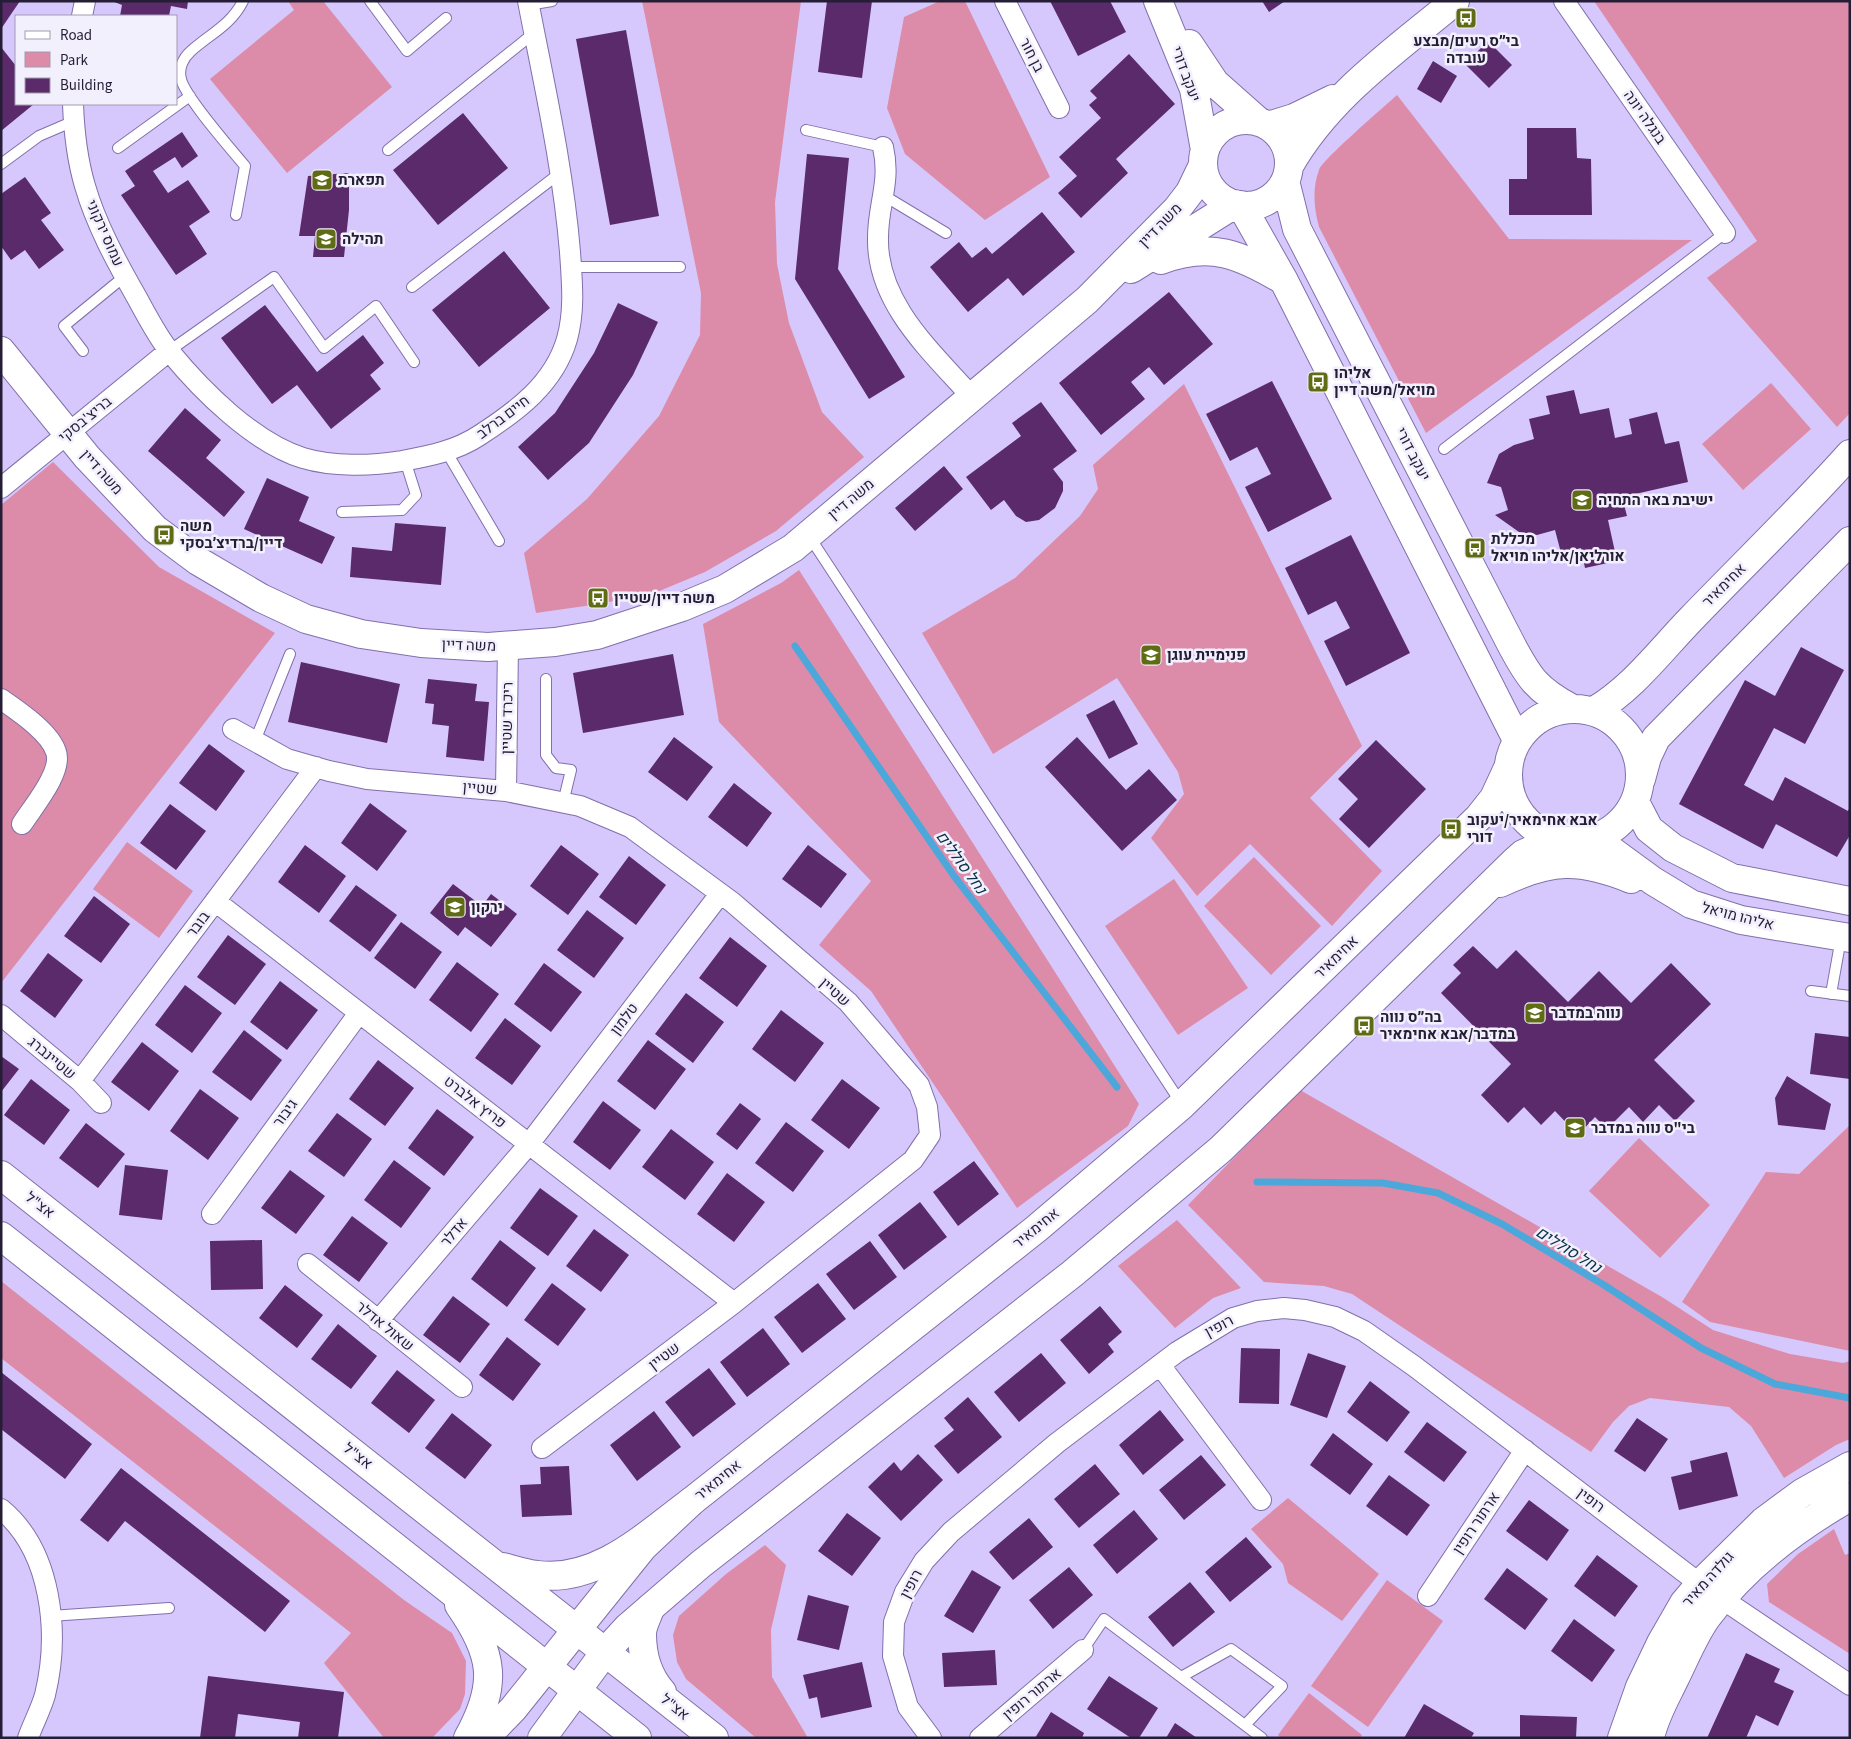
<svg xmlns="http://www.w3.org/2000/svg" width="1851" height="1739" viewBox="0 0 1851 1739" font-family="'Source Sans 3',Heebo,sans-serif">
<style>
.green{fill:#dc8ca8}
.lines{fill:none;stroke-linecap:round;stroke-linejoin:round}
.stream{stroke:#4ca7db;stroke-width:7}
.building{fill:#5a2a6a}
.lane-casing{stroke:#8170ab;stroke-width:12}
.street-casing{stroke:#8170ab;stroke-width:22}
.secondary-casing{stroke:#8170ab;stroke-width:30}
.primary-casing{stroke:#8170ab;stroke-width:30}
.lane{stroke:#fff;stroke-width:10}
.street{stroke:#fff;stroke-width:20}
.secondary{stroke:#fff;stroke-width:28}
.primary{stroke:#fff;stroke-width:28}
.labels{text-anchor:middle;stroke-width:5;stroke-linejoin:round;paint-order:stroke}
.poi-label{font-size:15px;font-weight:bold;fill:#251d35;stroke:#f3f0fd;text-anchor:start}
.street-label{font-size:15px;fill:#251d35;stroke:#f3f0fd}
.water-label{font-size:16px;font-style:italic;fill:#062f44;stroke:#f3f0fd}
</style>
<rect width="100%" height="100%" fill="#d6c8fc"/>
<path class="green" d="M288,1H323L392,87L287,173L210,79L294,10Z
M642,1H801L775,202L777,264L789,323L822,412L864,457L776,531L705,572L657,592L599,604L536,613L524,553L587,499L659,416L700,335L701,293Z
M940,1H965L1050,177L985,220L905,154L887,108L904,17Z
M1594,1H1850V413L1837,427L1707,278L1757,241Z
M1397,95L1509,239L1692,240L1426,433L1319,227C1314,208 1312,189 1319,170C1322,160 1385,106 1397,95Z
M1771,383L1811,429L1743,490L1702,444Z
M1184,384L1362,746L1310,798L1382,871L1332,926L1250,844L1197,896L1151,838L1184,794L1178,772L1117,678L993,754L922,633L1015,578L1080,516L1098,489L1093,465Z
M53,462L159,567L275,633L1,983V505Z
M799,570L1139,1104L1128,1126L1017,1208L871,991L819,945L871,881L719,722L703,624L781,583Z
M127,842L193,891L159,938L93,889Z
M1254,857L1321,926L1271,975L1204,906Z
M1174,879L1248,988L1178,1035L1105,926Z
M1300,1090L1662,1297L1713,1330L1790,1354L1843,1363L1850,1361V1439L1836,1445L1784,1478L1751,1426L1729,1407L1650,1398L1629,1406L1613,1422L1591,1452L1352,1294L1324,1286L1264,1282L1188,1205Z
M1850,1125V1351L1710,1322L1682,1302L1766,1172L1799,1174Z
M1639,1138L1710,1205L1660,1258L1589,1191Z
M1177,1220L1241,1288L1213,1298L1175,1328L1118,1266Z
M1,1281L404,1600L452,1633L466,1661L465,1694L460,1709L432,1738H384L324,1663L351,1633L1,1358Z
M1288,1498L1379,1574L1342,1621L1288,1583L1283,1564L1251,1529Z
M1834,1529L1845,1555L1850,1553V1654L1769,1602L1767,1584L1798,1554Z
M765,1545L786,1565L771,1630L772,1677L808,1738H756L686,1679L677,1662L673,1635L679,1616L726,1574Z
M1387,1580L1443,1621L1368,1727L1311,1686Z
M1309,1693L1362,1735L1360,1738H1281L1278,1735Z"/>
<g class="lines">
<path class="stream" d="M795,646L954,876L1117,1087
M1257,1182L1383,1183L1438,1193L1502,1224L1604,1285L1701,1348L1775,1384L1850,1398"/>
</g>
<path class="building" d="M1,1H20L1,29Z
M112,1H188L187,9L171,6L169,16H120L122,5Z
M827,1H872L862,78L818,72Z
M1050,1H1110L1126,32L1078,56Z
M1262,1H1285L1269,12Z
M626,30L659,216L610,225L576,39Z
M1488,41L1512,65L1489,88L1465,64Z
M1,47L16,66V104H34L1,131Z
M1129,54L1175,104L1116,159L1128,173L1081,218L1058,193L1077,176L1059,157L1101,118L1089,105L1097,98L1090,91Z
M1433,61L1457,76L1441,103L1417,89Z
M463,113L508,168L438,225L393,170Z
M1527,128H1576L1577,158L1591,159L1592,215H1509V179H1527Z
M182,132L198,156L182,168L175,157L153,171L168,193L188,180L210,212L189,226L207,254L176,275L121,195L135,186L125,171Z
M807,154L849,158L838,269L905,377L869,399L795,279Z
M349,173V210L344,257H313L315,236H299L308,176Z
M25,177L51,213L41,220L64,250L39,269L25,250L11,260L1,246V194Z
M1042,212L1075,252L1023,296L1008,278L968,312L930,267L959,242L972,258L986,247L992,254Z
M504,251L550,308L479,367L432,310Z
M1169,292L1213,344L1164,385L1149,367L1131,382L1145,399L1101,435L1059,383Z
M618,303L658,322L633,375L589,443L548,480L518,447L555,413L594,353Z
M265,305L317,372L363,335L384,363L370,375L381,389L331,429L297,385L272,404L221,338Z
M1272,381L1332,499L1268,532L1245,487L1271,474L1257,447L1230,461L1206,414Z
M1574,390L1580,414L1609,408L1615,438L1632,434L1629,419L1657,412L1665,444L1679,441L1688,482L1622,497L1627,516L1608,520L1617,561L1585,568L1581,548L1561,553L1555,530L1537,535L1519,532L1495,515L1508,510L1501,487L1487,483L1499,454L1514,445L1534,439L1529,419L1550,414L1546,396Z
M1041,402L1077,451L1053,469L1063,482V491L1055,508L1039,520L1026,522L1016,516L1004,500L991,510L966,477L1021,436L1012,423Z
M185,408L221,440L206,458L245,492L224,517L148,451Z
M944,466L963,489L915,531L895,508Z
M267,478L309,497L299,521L335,537L322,564L244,529Z
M395,523L446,527L441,585L350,577L352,547L392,551Z
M1351,535L1410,653L1346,686L1324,641L1350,628L1336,601L1308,615L1285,568Z
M1801,647L1844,670L1805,744L1774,728L1744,785L1773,801L1785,777L1848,811L1850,807V835L1837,857L1776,824L1763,849L1679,804L1745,680L1775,696Z
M673,654L684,715L583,733L573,673Z
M301,662L400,684L387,743L288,722Z
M428,679L477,684L475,701L489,702L484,761L446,757L449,726L432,724L434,704L425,703Z
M1114,700L1138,744L1109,759L1086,715Z
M674,737L713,767L687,801L648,772Z
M1077,737L1126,790L1149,769L1177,800L1122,851L1045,767Z
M1376,740L1426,789L1369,848L1339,819L1358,799L1338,779Z
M209,744L245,771L216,811L179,783Z
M734,783L772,813L747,847L708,817Z
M370,803L407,831L377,871L341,843Z
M170,804L206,831L176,870L140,843Z
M305,845L346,876L319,913L278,882Z
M561,845L599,874L568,915L530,886Z
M808,845L847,874L821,908L782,879Z
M629,856L666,885L636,925L599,897Z
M453,884L482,906L491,894L517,914L491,947L465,927L458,936L430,913Z
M356,885L397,915L370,952L329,921Z
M94,896L130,924L101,963L64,936Z
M587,910L624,938L594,978L557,950Z
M401,922L442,952L415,989L374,958Z
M228,935L266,964L235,1005L197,977Z
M730,937L767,966L737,1007L699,978Z
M1473,946L1497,969L1516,950L1568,1002L1599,971L1631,1003L1671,963L1711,1004L1654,1060L1695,1101L1675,1121L1659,1105L1643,1122L1629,1107L1607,1129L1595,1117L1578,1135L1555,1111L1541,1125L1524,1107L1508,1123L1481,1095L1511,1064L1441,993L1461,973L1453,965Z
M48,953L83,980L55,1018L20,991Z
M457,962L499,994L471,1032L429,1000Z
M544,963L582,992L551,1032L514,1004Z
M280,981L318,1010L287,1050L250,1022Z
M185,985L222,1013L192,1053L155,1025Z
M686,993L724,1022L693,1063L655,1034Z
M781,1010L824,1043L795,1082L752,1049Z
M505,1018L541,1046L512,1085L475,1058Z
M244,1030L282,1060L251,1101L212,1072Z
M1815,1033L1850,1037V1079L1810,1074Z
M648,1040L686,1069L655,1110L617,1081Z
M142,1042L179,1071L149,1111L111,1082Z
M1,1056L19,1069L1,1092Z
M378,1060L414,1088L385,1126L349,1099Z
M1787,1076L1831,1104L1825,1130L1778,1125L1775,1098Z
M31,1079L70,1110L44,1145L4,1115Z
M842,1079L880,1108L849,1149L811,1120Z
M200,1089L239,1118L208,1160L170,1131Z
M603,1101L641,1130L610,1170L573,1142Z
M740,1103L761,1119L737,1150L716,1134Z
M437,1109L474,1137L444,1176L408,1148Z
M337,1113L372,1139L344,1177L308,1151Z
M786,1122L824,1151L793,1192L755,1163Z
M86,1123L125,1154L98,1188L59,1158Z
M671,1129L714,1162L685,1200L642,1167Z
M394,1160L431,1188L401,1228L364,1200Z
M974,1161L999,1194L958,1226L933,1192Z
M125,1165L168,1170L162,1220L119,1215Z
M290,1170L325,1196L296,1234L261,1208Z
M727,1173L765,1202L734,1242L697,1214Z
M540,1188L578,1216L548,1256L510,1228Z
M920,1202L947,1237L904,1270L878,1235Z
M352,1216L388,1243L359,1282L323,1255Z
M594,1229L629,1255L601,1292L566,1266Z
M262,1240L263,1289L211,1290L210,1241Z
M500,1240L536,1268L507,1307L471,1279Z
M870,1241L897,1277L854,1310L826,1274Z
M552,1283L586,1309L558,1346L524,1320Z
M818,1283L846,1319L802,1353L774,1317Z
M285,1285L323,1315L297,1348L259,1318Z
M453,1296L490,1324L460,1363L423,1335Z
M1100,1306L1122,1332L1108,1344L1114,1352L1089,1374L1060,1340Z
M338,1324L377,1356L351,1389L311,1359Z
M763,1328L790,1364L747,1397L720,1362Z
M507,1337L541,1364L513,1401L479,1375Z
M1241,1348L1280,1349L1279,1404L1239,1403Z
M1041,1353L1066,1383L1019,1422L994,1392Z
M1308,1353L1346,1366L1327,1418L1290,1405Z
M709,1368L736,1404L693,1437L665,1402Z
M397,1370L435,1400L409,1433L371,1403Z
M1,1372L92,1444L65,1479L1,1429Z
M1370,1381L1410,1412L1387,1442L1347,1412Z
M968,1397L1002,1437L958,1474L934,1446L954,1430L944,1418Z
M1160,1410L1184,1440L1143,1475L1119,1445Z
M654,1411L681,1447L637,1481L610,1445Z
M452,1413L492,1445L465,1479L425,1448Z
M1637,1418L1668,1439L1645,1472L1614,1451Z
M1427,1422L1467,1452L1444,1482L1404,1452Z
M1333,1433L1373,1464L1350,1495L1310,1465Z
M1727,1452L1738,1496L1679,1510L1671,1477L1692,1472L1690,1461Z
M918,1454L943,1480L901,1521L868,1487L894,1462L901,1471Z
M1201,1455L1226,1485L1184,1520L1159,1490Z
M1095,1464L1120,1494L1079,1528L1054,1499Z
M569,1466L572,1515L522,1517L520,1485L541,1484L540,1467Z
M121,1468L290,1601L265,1632L125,1521L108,1542L80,1520Z
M1389,1475L1430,1505L1407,1536L1366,1506Z
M1529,1500L1569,1530L1547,1561L1506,1531Z
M1134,1510L1158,1539L1117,1574L1093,1545Z
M847,1513L881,1538L852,1576L818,1551Z
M1029,1518L1053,1547L1013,1580L989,1552Z
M1246,1537L1272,1567L1230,1602L1205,1572Z
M1597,1555L1638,1586L1615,1617L1574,1586Z
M1069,1567L1093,1595L1053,1629L1029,1600Z
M1507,1568L1548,1599L1525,1630L1484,1599Z
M972,1570L1001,1587L973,1633L944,1616Z
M1190,1582L1215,1612L1173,1647L1148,1617Z
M808,1595L849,1606L839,1650L797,1640Z
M1574,1619L1615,1650L1592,1682L1551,1651Z
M995,1650L997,1685L944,1687L942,1653Z
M1746,1653L1780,1669L1774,1682L1794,1691L1778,1726L1756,1715L1746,1738H1707Z
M862,1662L872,1707L821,1718L817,1697L809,1699L803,1675Z
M208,1676L344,1692L338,1738H298L300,1722L238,1714L235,1738H200Z
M1109,1676L1158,1708L1139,1738H1131L1087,1709Z
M1424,1704L1474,1733L1471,1738H1404Z
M1051,1712L1084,1733L1082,1738H1035Z
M1520,1715L1577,1717L1576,1738H1520Z
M1175,1723L1197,1738H1166Z"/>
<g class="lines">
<g class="lane-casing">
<path id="lane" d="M370,1L407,51L446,18
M528,5L552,1
M806,130L883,147
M118,148L190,96
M388,150L534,33
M1,164L39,136L74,121
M883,195L946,233
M236,215L245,166C231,149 185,97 181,79C178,69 183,58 191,51C210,34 231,25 243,1
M571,267H680
M412,287L560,173
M83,351L64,326L125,276
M169,351L274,277L324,348L376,306L414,362
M1444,449L1725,233
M446,451L499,541
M342,512L402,510L416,495L405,460
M809,536L1181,1103
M546,679V755L556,768L571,770L563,803
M255,741L290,654
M1811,991L1850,996
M1831,994L1841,938
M50,1616L169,1608
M1083,1650L1104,1619L1262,1738
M1181,1677L1231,1649L1282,1686L1245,1725"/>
</g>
<g class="street-casing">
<path id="street" d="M1005,1L1059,108
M1564,1L1725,233
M82,16L85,1
M73,104C74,131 77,159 85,186C96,224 116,261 136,296C146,314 157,336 170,352C202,391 254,443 303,458C333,467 371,466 402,461C429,456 456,451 480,435C517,411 554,384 567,339C575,310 572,282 570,252C563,167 544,84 528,1
M883,147C891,182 878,204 878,237C876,303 932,352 972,397
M1,488L169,351
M1,699C18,711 50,732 56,752C63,772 32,808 22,824
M233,729L287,759L329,771L367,779L506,791L580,806L630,827L732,902L848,1002L919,1085L927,1107L930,1135L913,1160L734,1303L542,1448
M506,791L508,646
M215,901L734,1303
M1,1015L80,1081L101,1103
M80,1081L316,767
M212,1214L359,1013
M308,1264L462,1387
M378,1321L529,1144L720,894
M1160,1365L1261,1500
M1,1509C52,1551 60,1633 45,1695C41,1709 33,1724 28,1738
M1428,1596L1525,1450
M931,1738L908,1707L893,1656L894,1622L905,1592L924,1561L951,1532L1057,1443L1177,1352L1233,1318L1257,1311L1284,1308L1305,1310L1335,1317L1364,1331L1414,1366L1700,1584L1850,1685
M980,1738L1083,1650"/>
</g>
<g class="secondary-casing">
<path id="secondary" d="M1158,1L1194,89L1205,150
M1189,44L1215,83L1259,122
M1203 163a43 43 0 1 1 86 0a43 43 0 1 1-86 0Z
M1268,126L1294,118L1333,99
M1289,166C1328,97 1395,51 1455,1
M1285,181L1297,229L1511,644C1529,678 1537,690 1571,708
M1241,205L1284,281L1517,740
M1161,260C1211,241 1241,255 1283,280
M1131,269L1235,204
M1,351L87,457L155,529L198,561L261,598L306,619L361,634L421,643L488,647L555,642L597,635L682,607L725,589L793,548L1087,300L1177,209L1190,192L1203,165
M1508 775a66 66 0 1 1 132 0a66 66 0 1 1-132 0Z
M1594,711C1633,688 1660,651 1691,619C1744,564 1799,511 1850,454
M1641,779L1647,757L1656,738L1850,541
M1635,802L1649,829L1673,848L1732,878L1850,901
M1584,841L1612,851L1653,881L1691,904L1741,920L1850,938
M1500,883C1551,859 1579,858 1631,879
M485,1738L513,1709L643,1547L692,1501L1036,1229L1182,1105L1479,817L1494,798L1507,770
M542,1738L605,1652L628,1627L701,1564L1072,1274L1221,1149L1514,862L1523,854L1555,839
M1622,1738L1640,1687L1661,1643L1684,1603L1700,1584L1764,1521L1802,1493L1850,1466
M1650,1738C1654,1717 1666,1697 1675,1678C1685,1658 1694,1635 1707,1617C1744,1567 1797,1527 1850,1497"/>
</g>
<g class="primary-casing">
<path id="primary" d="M1,1175L714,1738
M1,1236L637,1738
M503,1567C514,1570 526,1574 537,1575C598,1583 647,1534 692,1501
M459,1605C494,1655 498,1684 468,1738
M650,1608C648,1616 642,1625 642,1634C642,1654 648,1676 662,1692"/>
</g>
<use href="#lane" class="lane"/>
<use href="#street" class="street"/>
<use href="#secondary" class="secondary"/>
<use href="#primary" class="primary"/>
</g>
<defs>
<g id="bus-square" transform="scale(1.125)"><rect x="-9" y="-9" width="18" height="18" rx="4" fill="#606c14" stroke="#f3f0fd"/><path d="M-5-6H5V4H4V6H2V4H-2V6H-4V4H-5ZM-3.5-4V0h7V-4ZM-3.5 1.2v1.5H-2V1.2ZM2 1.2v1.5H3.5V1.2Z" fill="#fff"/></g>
<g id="school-square" transform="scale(1.125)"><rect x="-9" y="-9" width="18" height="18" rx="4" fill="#606c14" stroke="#f3f0fd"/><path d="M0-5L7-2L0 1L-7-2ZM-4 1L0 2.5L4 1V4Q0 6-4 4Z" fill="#fff"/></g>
</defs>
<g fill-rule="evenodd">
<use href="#bus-square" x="1466" y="18"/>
<use href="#school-square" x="322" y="180"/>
<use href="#school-square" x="326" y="239"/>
<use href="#bus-square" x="1318" y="382"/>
<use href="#school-square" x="1582" y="500"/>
<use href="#bus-square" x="164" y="535"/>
<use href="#bus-square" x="1475" y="548"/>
<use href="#bus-square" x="598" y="598"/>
<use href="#school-square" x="1151" y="655"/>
<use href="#bus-square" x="1451" y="829"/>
<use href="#school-square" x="455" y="907"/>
<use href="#school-square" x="1535" y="1013"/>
<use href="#bus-square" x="1364" y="1026"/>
<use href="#school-square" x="1575" y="1128"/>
</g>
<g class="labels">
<g class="poi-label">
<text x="1466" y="46" text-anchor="middle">בי״ס רעים/מבצע<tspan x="1466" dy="17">עובדה</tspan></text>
<text x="338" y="185">תפארת</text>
<text x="342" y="244">תהילה</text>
<text x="1334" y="378">אליהו<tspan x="1334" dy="17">מויאל/משה דיין</tspan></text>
<text x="1598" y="505">ישיבת באר התחיה</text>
<text x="180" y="531">משה<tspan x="180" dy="17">דיין/ברדיצ׳בסקי</tspan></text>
<text x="1491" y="544">מכללת<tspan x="1491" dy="17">אורליאן/אליהו מויאל</tspan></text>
<text x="614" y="603">משה דיין/שטיין</text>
<text x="1167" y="660">פנימיית עוגן</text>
<text x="1467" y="825">אבא אחימאיר/יעקוב<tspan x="1467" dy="17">דורי</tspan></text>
<text x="471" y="912">ירקון</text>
<text x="1551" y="1018">נווה במדבר</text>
<text x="1380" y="1022">בה״ס נווה<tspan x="1380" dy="17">במדבר/אבא אחימאיר</tspan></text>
<text x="1591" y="1133">בי"ס נווה במדבר</text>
</g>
<g class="street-label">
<text transform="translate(1032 55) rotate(63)" y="5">בן חור</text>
<text transform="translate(1186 74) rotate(70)" y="5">יעקב דורי</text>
<text transform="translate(1645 117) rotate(55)" y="5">בנגלה יונה</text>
<text transform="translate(1160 225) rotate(-46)" y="5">משה דיין</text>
<text transform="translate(105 233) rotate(66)" y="5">עמוס ירקוני</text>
<text transform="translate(503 417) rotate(-37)" y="5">חיים ברלב</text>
<text transform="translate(85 419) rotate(-39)" y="5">בריצ'בסקי</text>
<text transform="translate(1413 454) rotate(63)" y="5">יעקב דורי</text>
<text transform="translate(102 472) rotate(48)" y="5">משה דיין</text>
<text transform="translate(851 499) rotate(-40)" y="5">משה דיין</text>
<text transform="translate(1724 585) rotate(-45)" y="5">אחימאיר</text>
<text transform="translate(469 645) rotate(2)" y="5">משה דיין</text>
<text transform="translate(507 718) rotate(-89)" y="5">ריכרד שטיין</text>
<text transform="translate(480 788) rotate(5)" y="5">שטיין</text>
<text transform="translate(1738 916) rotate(14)" y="5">אליהו מויאל</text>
<text transform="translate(198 924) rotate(-53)" y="5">בובר</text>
<text transform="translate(1336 957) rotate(-44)" y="5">אחימאיר</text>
<text transform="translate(835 992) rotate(42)" y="5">שטיין</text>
<text transform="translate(624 1019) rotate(-53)" y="5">טלמון</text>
<text transform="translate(52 1058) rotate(40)" y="5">שטיינברג</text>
<text transform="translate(475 1102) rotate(38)" y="5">פריץ אלברט</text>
<text transform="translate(285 1113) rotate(-54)" y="5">גיבור</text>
<text transform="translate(40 1205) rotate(38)" y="5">אצ"ל</text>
<text transform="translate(1036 1228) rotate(-39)" y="5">אחימאיר</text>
<text transform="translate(454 1232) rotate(-50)" y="5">אדלר</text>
<text transform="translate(385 1326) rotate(39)" y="5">שאול אדלר</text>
<text transform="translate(1219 1326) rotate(-28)" y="5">רופין</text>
<text transform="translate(664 1356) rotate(-37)" y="5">שטיין</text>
<text transform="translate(358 1456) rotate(38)" y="5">אצ"ל</text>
<text transform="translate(718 1480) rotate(-39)" y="5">אחימאיר</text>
<text transform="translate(1591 1500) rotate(37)" y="5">רופין</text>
<text transform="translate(1476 1523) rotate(-56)" y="5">ארתור רופין</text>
<text transform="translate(1708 1579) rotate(-48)" y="5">גולדה מאיר</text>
<text transform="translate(911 1584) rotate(-62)" y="5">רופין</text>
<text transform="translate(1032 1694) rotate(-40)" y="5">ארתור רופין</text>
<text transform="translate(675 1707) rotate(39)" y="5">אצ"ל</text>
</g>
<g class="water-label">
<text transform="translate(962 862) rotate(54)" y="6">נחל סוללים</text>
<text transform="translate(1569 1249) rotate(32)" y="6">נחל סוללים</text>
</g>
</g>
<rect width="1851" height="1739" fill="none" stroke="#251d35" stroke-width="5"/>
<rect x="15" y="15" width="162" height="90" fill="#f3f0fd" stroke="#a19cad"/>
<rect x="25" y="31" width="25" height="8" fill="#ffffff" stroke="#a19cad"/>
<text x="60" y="40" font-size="15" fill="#251d35">Road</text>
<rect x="25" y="52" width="25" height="15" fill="#dc8ca8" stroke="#a19cad"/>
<text x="60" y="65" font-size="15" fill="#251d35">Park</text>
<rect x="25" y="78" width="25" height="15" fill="#5a2a6a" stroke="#a19cad"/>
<text x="60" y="90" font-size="15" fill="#251d35">Building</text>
</svg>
